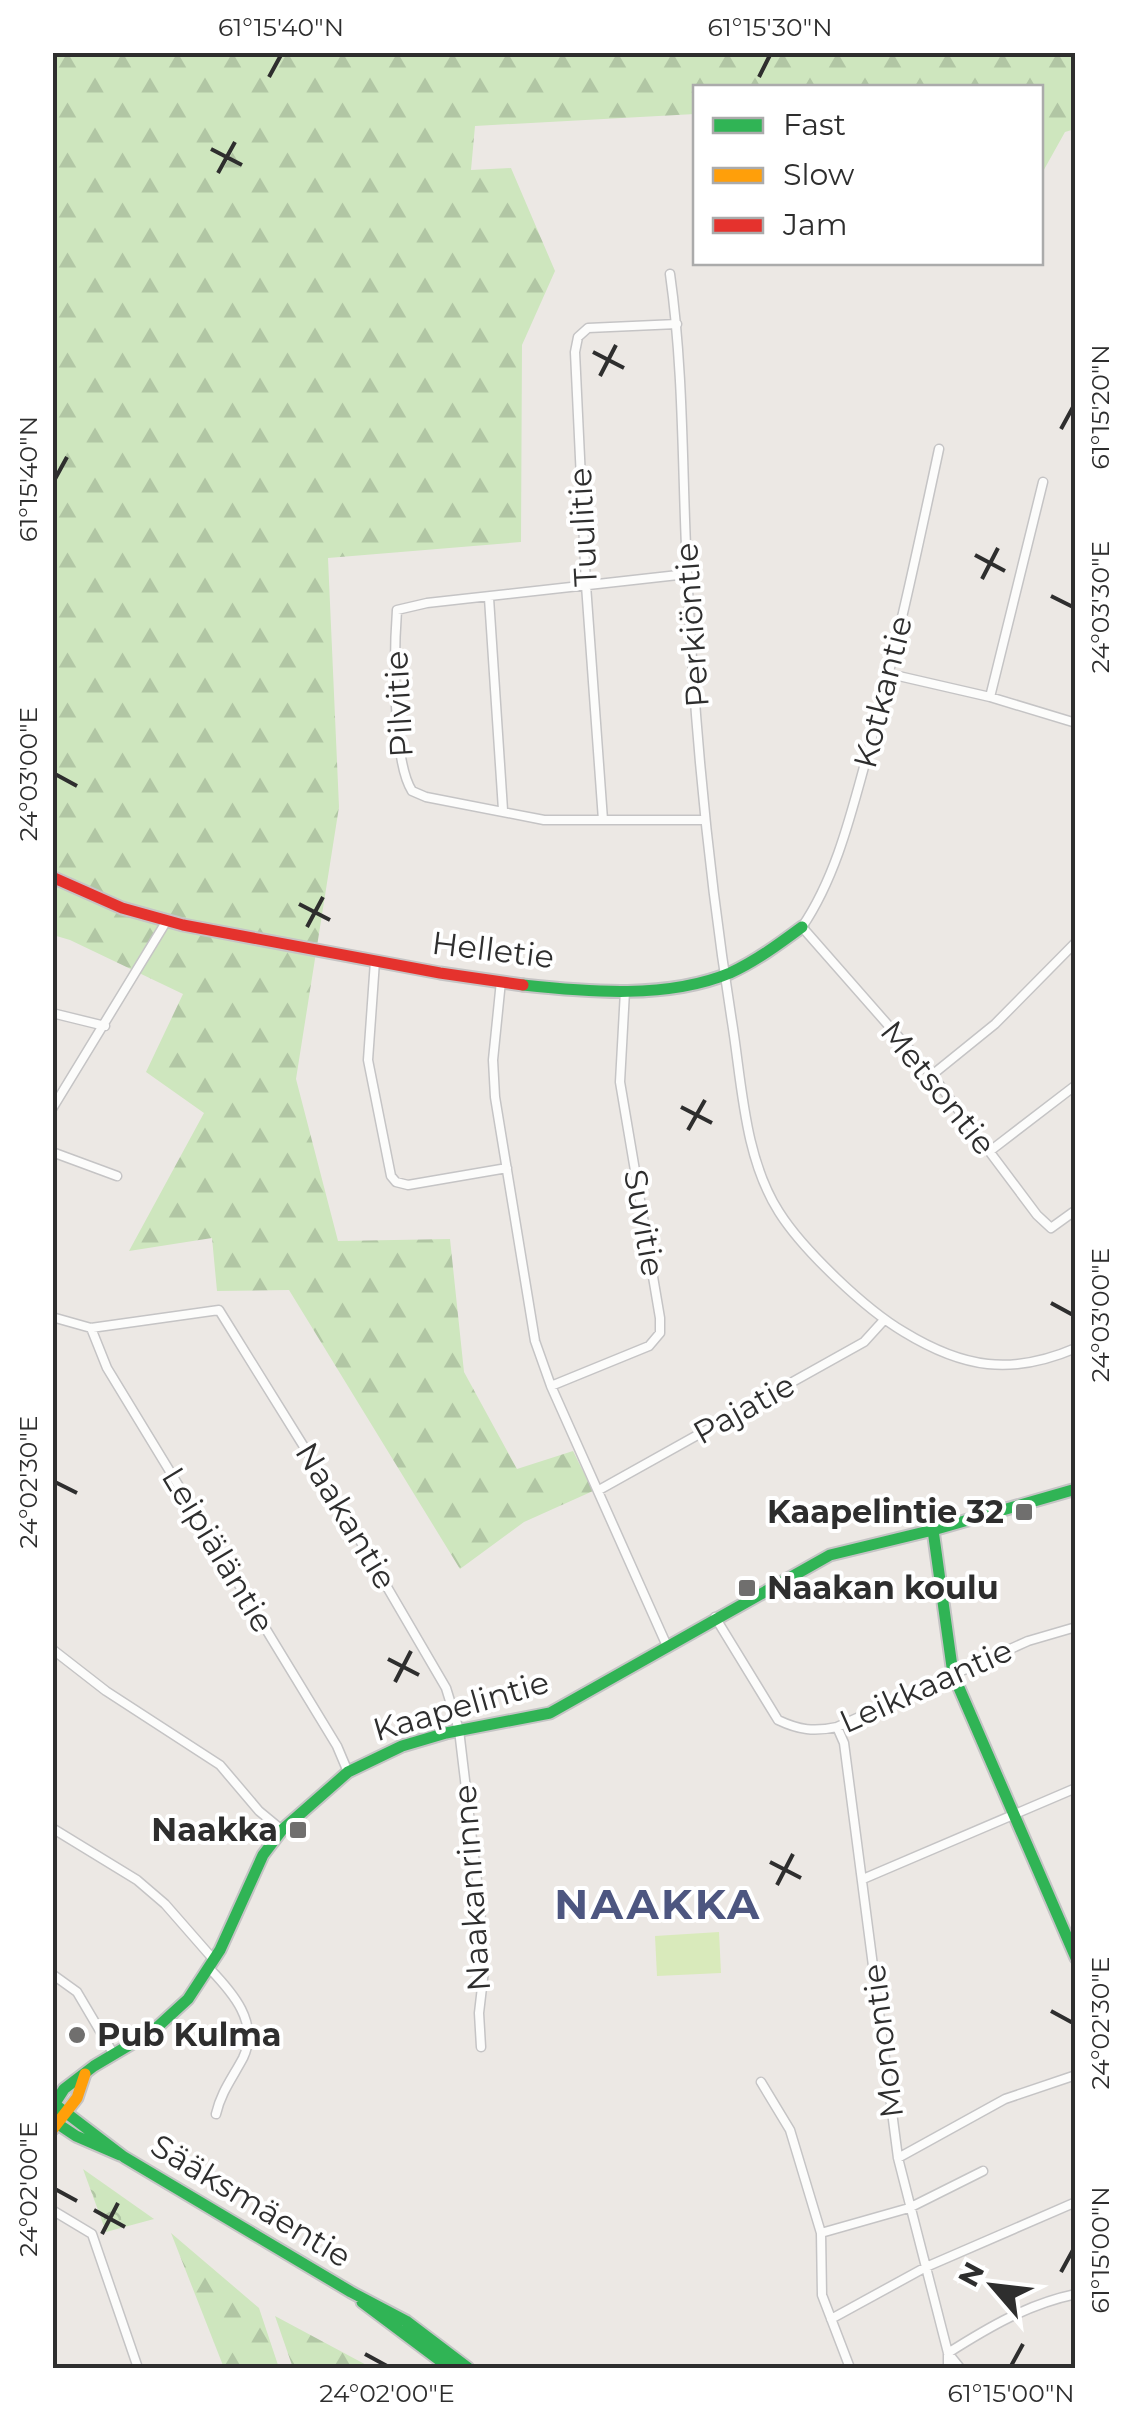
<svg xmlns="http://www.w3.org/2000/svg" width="1128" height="2421" viewBox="0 0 1128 2421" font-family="Montserrat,sans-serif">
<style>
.forest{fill:url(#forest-firs)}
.park{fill:url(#park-crowns)}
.pitch{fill:#d9eabb}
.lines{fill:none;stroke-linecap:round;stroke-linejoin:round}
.street-casing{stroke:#c5c4c5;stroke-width:11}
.fast-casing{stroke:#c5c4c5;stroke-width:15}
.slow-casing{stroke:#c5c4c5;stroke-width:15}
.jam-casing{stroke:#c5c4c5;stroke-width:15}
.street{stroke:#fcfcfb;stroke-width:8}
.fast{stroke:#30b455;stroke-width:11}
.slow{stroke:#ff9f0a;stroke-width:11}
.jam{stroke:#e5322d;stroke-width:11}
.ticks{fill:none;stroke:#2e2e2e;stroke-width:4}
.poi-dot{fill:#706f6e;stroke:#fff;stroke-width:4}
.labels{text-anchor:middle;stroke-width:8;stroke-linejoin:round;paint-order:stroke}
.street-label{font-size:32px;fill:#2e2e2e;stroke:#fff}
.poi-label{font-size:32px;font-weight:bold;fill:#2e2e2e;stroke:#fff;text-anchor:end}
.district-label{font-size:42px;font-weight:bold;letter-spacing:2.5px;fill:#4d5680;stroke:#fff}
.neatline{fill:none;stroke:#2e2e2e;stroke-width:4}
.ticks-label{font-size:25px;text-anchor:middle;fill:#2e2e2e}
</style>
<defs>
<pattern id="forest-firs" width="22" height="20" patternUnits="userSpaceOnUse" patternTransform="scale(2.5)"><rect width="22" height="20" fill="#cee6be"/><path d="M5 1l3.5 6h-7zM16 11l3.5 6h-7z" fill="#b1c6a4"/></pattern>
<pattern id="park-crowns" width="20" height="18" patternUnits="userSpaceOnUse" patternTransform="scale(2.5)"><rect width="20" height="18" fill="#cee6be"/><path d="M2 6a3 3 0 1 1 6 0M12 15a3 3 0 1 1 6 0" fill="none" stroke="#b1c6a4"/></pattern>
</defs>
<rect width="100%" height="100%" fill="#ece8e4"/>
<path class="forest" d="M52,53H1075V129L1065,132L1041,175L1040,88H696L695,114L475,126L471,170L511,168L555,271L522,345L521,542L328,558L339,807L296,1079L338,1241L450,1239L464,1372L517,1469L573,1451L593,1491L524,1522L460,1569L289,1290L217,1291L212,1238L129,1251L204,1113L146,1072L183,994L70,940L53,935Z
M171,2233L259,2308L279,2368H224Z
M275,2316L372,2368H293Z"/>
<path class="park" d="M83,2169L154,2219L106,2232Z"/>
<path class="pitch" d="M719,1932L721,1973L657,1976L655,1936Z"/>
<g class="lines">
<g class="street-casing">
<path id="street" d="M670,274C684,372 682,471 687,569C694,721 708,872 732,1022C742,1084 744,1157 779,1212C803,1250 865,1309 904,1332C963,1368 1011,1376 1076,1348
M939,449C917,552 895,655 867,756C851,814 836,877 802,927L932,1075L1037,1215L1051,1228L1076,1210
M687,574L427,603L397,610C394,650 392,760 412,791L426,797L544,820H705
M489,598L503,810
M890,674L990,697L1076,723
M990,697L1043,482
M603,820L586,585L575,352L578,337L588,328L677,324
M375,961L368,1060L391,1176L396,1182L408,1185L507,1168
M501,981L493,1060L495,1097L535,1341L551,1386L667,1646
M52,1013L105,1026
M932,1075L995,1024L1076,942
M52,1109L166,922
M990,1151L1076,1085
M52,1152L117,1176
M52,1317L91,1328L219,1310L324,1479L446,1688L459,1730L480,1906L484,1970L479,2013L481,2047
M91,1328L107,1368L337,1746L348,1772
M551,1386L649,1346L660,1333V1318L620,1082L625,991
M599,1490L864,1342L884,1320
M715,1617L778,1720C799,1730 814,1732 837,1727L1028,1641L1076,1627
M52,1649L106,1691L220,1765L259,1811L282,1830
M837,1727L844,1743L898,2158L948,2353V2368
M52,1828L137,1880L165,1904L214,1960
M863,1879L1076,1788
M210,1969C232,1992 260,2023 243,2058C233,2077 221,2092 216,2114
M52,1974L77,1992L113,2053
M761,2082L790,2130L821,2233L822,2295L850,2368
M898,2158L1005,2099L1076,2075
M52,2210L92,2234L138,2368
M821,2233L909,2208L983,2171
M831,2319L926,2267L1076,2202
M948,2353C989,2327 1028,2304 1076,2294
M948,2353L960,2368"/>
</g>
<g class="fast-casing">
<path id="fast" d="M523,985C588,992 668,999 730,973C756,961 779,944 802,927
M933,1530L953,1674L1076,1958
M52,2102L124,2157L351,2292L406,2321L468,2368
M52,2120L76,2136L120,2155
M57,2123L55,2103L64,2089L94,2066L153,2031L188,1999L220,1950L263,1855L282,1830L348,1772L402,1746L446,1733L550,1713L830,1555L933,1530L1076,1489
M362,2302L450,2368"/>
</g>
<g class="slow-casing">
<path id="slow" d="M52,2130L77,2098L85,2074"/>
</g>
<g class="jam-casing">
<path id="jam" d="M52,877L122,908L183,925L440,973L523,985"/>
</g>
<use href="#street" class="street"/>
<use href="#fast" class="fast"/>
<use href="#slow" class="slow"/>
<use href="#jam" class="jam"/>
</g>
<path class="ticks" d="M269,77L281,55M759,77L770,55M211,149L242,165M218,173L235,142M593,352L624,368M600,376L616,345M1061,429L1073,407M55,479L67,457M975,555L1005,571M982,579L998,548M1051,596L1073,607M55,774L77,786M299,904L330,920M307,927L323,897M681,1107L712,1123M688,1130L705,1100M1051,1303L1073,1315M55,1482L77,1493M388,1659L419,1675M395,1682L411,1651M770,1862L801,1878M777,1885L793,1854M1051,2011L1073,2023M55,2189L77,2201M94,2210L125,2227M102,2234L118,2203M1061,2272L1073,2250M365,2354L387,2366M1011,2366L1023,2344"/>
<g class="poi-dot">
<rect x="1014" y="1502" width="20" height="20" rx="5"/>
<rect x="737" y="1578" width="20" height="20" rx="5"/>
<rect x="288" y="1820" width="20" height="20" rx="5"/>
<circle cx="77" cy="2035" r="10"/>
</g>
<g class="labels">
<g class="street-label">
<text transform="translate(583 527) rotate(-93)" y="11">Tuulitie</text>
<text transform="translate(692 625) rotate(-94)" y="11">Perkiöntie</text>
<text transform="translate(883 692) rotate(-76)" y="11">Kotkantie</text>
<text transform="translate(399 704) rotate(-93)" y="11">Pilvitie</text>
<text transform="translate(493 950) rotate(7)" y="11">Helletie</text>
<text transform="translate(938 1088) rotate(51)" y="11">Metsontie</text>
<text transform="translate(644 1223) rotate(80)" y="11">Suvitie</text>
<text transform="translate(744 1409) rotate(-29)" y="11">Pajatie</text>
<text transform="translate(346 1516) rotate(59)" y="11">Naakantie</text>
<text transform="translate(218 1550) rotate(59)" y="11">Leipiäläntie</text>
<text transform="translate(926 1686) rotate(-24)" y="11">Leikkaantie</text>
<text transform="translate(461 1706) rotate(-16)" y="11">Kaapelintie</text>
<text transform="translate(472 1888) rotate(-94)" y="11">Naakanrinne</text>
<text transform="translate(883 2041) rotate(-97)" y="11">Monontie</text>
<text transform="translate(251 2201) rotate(31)" y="11">Sääksmäentie</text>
</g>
<g class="poi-label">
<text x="1004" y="1523">Kaapelintie 32</text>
<text x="767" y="1599" text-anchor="start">Naakan koulu</text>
<text x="278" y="1841">Naakka</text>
<text x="97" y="2046" text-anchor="start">Pub Kulma</text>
</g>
<g class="district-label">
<text x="658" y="1919">NAAKKA</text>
</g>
</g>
<rect width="1128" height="2421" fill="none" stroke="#ffffff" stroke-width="110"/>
<rect x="693" y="85" width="350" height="180" fill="#ffffff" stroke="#ababab" stroke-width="2.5"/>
<rect x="713" y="118" width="50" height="15" fill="#30b455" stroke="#ababab" stroke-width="2.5"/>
<text x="783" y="135" font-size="30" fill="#2e2e2e">Fast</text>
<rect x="713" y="168" width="50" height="15" fill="#ff9f0a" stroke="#ababab" stroke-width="2.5"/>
<text x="783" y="185" font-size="30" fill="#2e2e2e">Slow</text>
<rect x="713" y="218" width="50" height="15" fill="#e5322d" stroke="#ababab" stroke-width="2.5"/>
<text x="783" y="235" font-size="30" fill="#2e2e2e">Jam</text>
<g transform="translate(993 2286) rotate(298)" stroke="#ffffff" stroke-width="8" paint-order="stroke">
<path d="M0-8L18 38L0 25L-18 38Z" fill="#2e2e2e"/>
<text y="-15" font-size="28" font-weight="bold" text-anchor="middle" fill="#2e2e2e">N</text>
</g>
<rect x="55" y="55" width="1018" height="2311" class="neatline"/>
<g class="ticks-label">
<text x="281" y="36">61°15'40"N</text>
<text x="770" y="36">61°15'30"N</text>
<text transform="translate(1100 407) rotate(-90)" y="9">61°15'20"N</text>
<text transform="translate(28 479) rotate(-90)" y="9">61°15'40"N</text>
<text transform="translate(1100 607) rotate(-90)" y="9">24°03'30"E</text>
<text transform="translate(28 774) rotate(-90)" y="9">24°03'00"E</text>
<text transform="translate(1100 1315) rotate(-90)" y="9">24°03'00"E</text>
<text transform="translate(28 1482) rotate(-90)" y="9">24°02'30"E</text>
<text transform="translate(1100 2023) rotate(-90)" y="9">24°02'30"E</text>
<text transform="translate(28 2189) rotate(-90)" y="9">24°02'00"E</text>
<text transform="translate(1100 2250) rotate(-90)" y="9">61°15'00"N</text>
<text x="387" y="2402">24°02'00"E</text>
<text x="1011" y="2402">61°15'00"N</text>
</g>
</svg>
